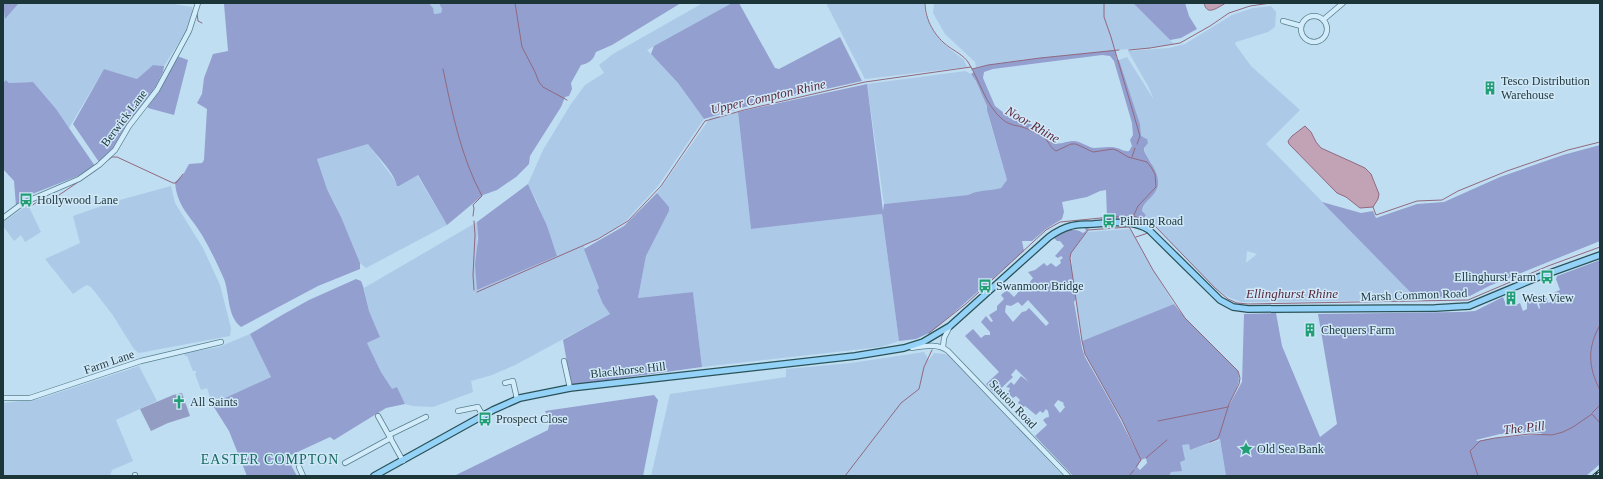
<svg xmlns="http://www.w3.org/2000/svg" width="1603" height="479" viewBox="0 0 1603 479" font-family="'Times New Roman',serif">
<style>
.farmland{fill:#acc9e7;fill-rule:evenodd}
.green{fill:#939fcf;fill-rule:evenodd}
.cemetery{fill:#939dc4}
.water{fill:#c2a3b6;stroke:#916980}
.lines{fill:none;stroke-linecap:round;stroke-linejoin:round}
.stream{stroke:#916980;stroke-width:1}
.minor-casing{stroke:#56808b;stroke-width:6}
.major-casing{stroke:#2b5258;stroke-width:8}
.minor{stroke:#d3ecfb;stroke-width:4.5}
.major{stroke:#94d3f7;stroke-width:5.5}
.rail-casing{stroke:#1c3539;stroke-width:2.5}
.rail{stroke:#d0e8f8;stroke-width:1;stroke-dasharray:3;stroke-linecap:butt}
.labels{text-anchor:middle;stroke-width:3;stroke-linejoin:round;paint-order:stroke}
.poi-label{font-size:12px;fill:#1c3539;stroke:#d0e8f8;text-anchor:start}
.street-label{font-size:12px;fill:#1c3539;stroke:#d0e8f8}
.water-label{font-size:13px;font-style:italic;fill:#5a2a3d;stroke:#d0e8f8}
.quarter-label{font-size:14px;letter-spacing:1px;fill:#186960;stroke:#d0e8f8}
</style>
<rect width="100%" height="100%" fill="#c0def1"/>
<path class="farmland" d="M19,3H168L192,7L193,13L186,31L164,66L153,65L137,79L104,69L69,128L33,82L9,83L6,80L3,83V10L6,18Z
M429,3H439L442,9L441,13L433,14V8Z
M703,3H732L647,50L678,83L704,119L658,186L634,212L626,221L608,233L584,246L599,288L597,290L603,304L610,314L515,365L492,375L471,381L473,392L433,407L413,406L405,404L397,387L392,390L381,372L367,343L380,337L369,311L364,288L477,222V290L557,256L538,204L528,184L543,150L571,104L585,85L604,73L599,65L613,54Z
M826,3H924L925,13L931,27L936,35L946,46L964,60L967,67L865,79Z
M934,3H1133L1174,44L1150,48L1115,50L1040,58L976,67L975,62L945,34L933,13Z
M1271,6L1276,12L1275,27L1268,32L1236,42L1235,44L1251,66L1300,110L1266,144L1418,300L1241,302L1228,297L1215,288L1154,225L1146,221V215L1142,211L1145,202L1153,195L1152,164L1144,151L1146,138L1141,137L1140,124L1119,60L1127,57L1154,100L1148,86L1128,51L1169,48L1185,44L1232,15L1253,8ZM1247,251L1257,254L1247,262H1246Z
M965,71L971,74L976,81L987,106L990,122L1007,180L1001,188L991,191L971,193L968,195L884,204L867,84Z
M738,112L751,229L882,214L899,341L881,347L702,367L693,292L638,298L646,256L669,211V207L657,193L710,118Z
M368,144L399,186L417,175L447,225L366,268L360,263L334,202L327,189L317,159Z
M171,186L175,203L203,248L220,285L231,328L230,336L139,353L134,349L112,314L91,287L87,285L83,287L73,294L45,259L80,243L73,216L116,201Z
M28,205L41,232L25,242L21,235L14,241L3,226V222Z
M1128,229L1131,230L1153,270L1174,304L1082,341L1073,277L1071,253L1086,232Z
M250,334L271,377L212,404L207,388L201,390L195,374L196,373V371H193L187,356H185L184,353L219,347Z
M924,352L929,360L934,353L945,354L950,356L1063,476H651L670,394L786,377V369L851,363Z
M139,366L157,401L116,420L133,461L112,470L110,476H3V403L39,399Z
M1220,440L1226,476H1169L1182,445L1189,443L1190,450Z"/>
<path class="green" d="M3,3H19L5,19Z
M234,3H429L433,8L434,14L441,13L442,9L439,3H681L612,45L596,52C593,60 590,63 581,65L571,83L572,89L569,96L565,97L561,107L530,156L529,164L516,177L497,190L483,195L447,225L418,175L399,186H397C395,173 376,155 368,144L317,159L327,189L341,217L360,263V269L318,286L241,327C227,316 230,295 224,279C218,265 210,249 202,235C190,215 177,207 175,182L183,175L189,164L202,163L204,160L207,109L197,103L202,94L204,78L213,54L228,51L224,4Z
M732,3H739L775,68L779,69L840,37L862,81L745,107L704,119L678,83L651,54L654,46Z
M1133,3H1185L1189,16L1197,29L1181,38L1170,40Z
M1115,50L1117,60H1119L1140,124L1141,136L1147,139L1148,143L1144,148V151C1151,165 1166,180 1153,195C1148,201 1143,203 1142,211L1146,215L1141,223L1102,221L1101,217H1107L1106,190L1100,191L1087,197L1062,202L1064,212L1062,219L1046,229L1032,241H1022L1024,251L941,324L929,333L916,339L899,341L882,214L751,229L738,112L867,84L883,211L884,204L968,195C976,190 991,191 1001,188L1007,180L987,110V106L976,81L971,74L974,72L972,69L988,65L1040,58ZM1102,55L1110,56L1114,61L1132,123L1133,135L1130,140L1132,146L1129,151C1124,152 1121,149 1117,148C1109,146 1102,148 1094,148C1087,147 1081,141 1073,141C1066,141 1061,145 1054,143L1045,133L1029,123L1013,120L995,106L983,78L984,72L993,69Z
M177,56L188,60L174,115L148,108V106L160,90Z
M153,65L164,66L163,72L152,93L124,129L113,148L99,162L73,124L104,69L137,79Z
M6,80L9,83L33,82L56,109L95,166L78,176L22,198L16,206L14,181L3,169V83Z
M1600,145V241L1489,286L1468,297L1418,300L1322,202L1361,213L1373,211L1376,218L1417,204L1444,202L1500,177L1563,155Z
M528,184L547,226L557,256L477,290L475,265L478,239L477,222Z
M657,193L669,207V211L646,256L638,298L693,292L702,367L571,385L563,340L610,314L603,304L597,290L599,288L584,249L624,226Z
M1085,228H1089L1071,253L1070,258L1076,299L1074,302L1082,348L1085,357L1113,406L1140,458L1122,420L1085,354L1082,341L1174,304L1185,318L1238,371C1242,385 1232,395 1228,407L1242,382L1244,314L1276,313L1282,346L1320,437L1337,424L1318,314L1462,312L1475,311L1503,297L1506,305L1515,301L1516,305L1520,303L1523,311L1527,309V302L1535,299L1539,309L1540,308L1538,300L1546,297L1548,303L1551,302L1555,297L1553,293L1560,290L1556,279L1557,276L1600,260V464L1586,476H1226L1220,439L1190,450L1189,444L1182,445L1185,460L1180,462L1182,471L1171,472L1169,476H1073L1035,436L1047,425L1043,420L1047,417L1048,418L1049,416L1048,411L1046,409L1043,413L1040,411L1036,415L1025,406L1023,407L1018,403L1020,400L1016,396L1013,398L1008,393L1010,388L1006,387L1011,382L1014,385L1021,376L1029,382L1016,369L1011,375L1013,377L995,394L986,384L999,372L965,336L973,329L981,338L985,335H990V332L981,322L986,316L991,322L993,321L989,315L997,310V306L1004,299L1001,295L1007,290L1014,297L1022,288L1018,284L1020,283L1025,288L1033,278L1028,272L1035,270L1044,263L1047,266L1051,263L1056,267L1061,263L1060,260L1063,258L1061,256L1058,258L1055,256L1064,246L1060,241H1057L1053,237C1065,231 1071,226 1083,233L1086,231ZM1028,300L1049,323L1046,326L1029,308L1026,311L1022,312L1013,322L1005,312L1006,305L1011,306L1018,302L1022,306ZM1058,400L1064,403L1063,404L1065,407L1060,413L1054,405ZM1532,432L1541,433L1542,434L1495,438L1477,441L1476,440L1500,434ZM1146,458L1147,463L1140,470L1137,467L1141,460Z
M356,279L361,281L363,286L369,311L380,337L367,343L381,372L392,389L397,387L405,404L386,408L334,440L330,437L289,456L292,467L297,476H247L229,431L212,404L271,377L250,334L282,315L309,300Z
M654,395L658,400L643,476H454L548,430L550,421L545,411Z"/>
<path class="cemetery" d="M182,393L190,416L168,423L151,431L140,409L173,395Z"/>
<path class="water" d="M1204,3H1226C1218,7 1207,17 1204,3Z
M1305,126L1311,132L1316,142L1321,148L1352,162L1365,168L1371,174L1379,194L1378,199L1373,207L1360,208L1346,197L1337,193L1289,144L1288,141L1292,136Z"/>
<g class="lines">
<path class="stream" d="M515,3L522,47L535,72L539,82L543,87L567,100
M925,3C925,20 935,37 949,47C955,51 964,56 968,62C980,81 985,104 1002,119C1011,127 1021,125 1030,130C1036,133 1045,137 1048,142C1051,146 1051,148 1056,151L1071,144H1076L1093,152L1113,149L1118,151L1128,157L1147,162L1151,167L1155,174L1156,187L1138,206L1134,215
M1104,3V17L1111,37L1140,136L1137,144
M197,13L198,21L202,23
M1129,50L1150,48L1180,43L1210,26L1229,13L1250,6L1271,3
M443,69C452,112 461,157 482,196L473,205L474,208L473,216
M972,69L988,65L1040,58L1119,50
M1132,157L1135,148
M104,163L112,157H117L173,183H176L183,174
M31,206L45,197L53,198L59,195L96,170
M1373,207L1376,215L1417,201L1442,200L1458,191L1507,171L1568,150L1600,142
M474,221L475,235L473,275L474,290
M1136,237L1148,233
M477,292L598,239L628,221L661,186L705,121L744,110L865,82L971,67
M1600,325C1587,348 1588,367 1600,390
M929,333L967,303L1046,230L1060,222L1111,217L1134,216L1154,225L1215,288L1228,299L1237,303L1248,304L1468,300L1548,266L1600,247
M1592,413L1600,405
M1158,421L1228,407
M1146,458L1167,440
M1136,467L1141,460L1122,420L1085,354L1082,341L1070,258L1071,253L1088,230L1129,227L1131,230L1153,270L1185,318L1238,371L1240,378L1239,384L1229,404L1219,436L1217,439L1210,442
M845,476L901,403L919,389L924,367L932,350
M1129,476L1134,470
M1478,476L1470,451L1480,441L1495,438L1530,434L1552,435L1563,432L1573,427L1592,414L1600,423"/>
<g class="minor-casing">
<path id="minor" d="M1301 29a13 13 0 1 1 26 0a13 13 0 1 1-26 0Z
M1323,20L1343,3
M1283,21L1301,26
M3,218L23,203L79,179L99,165L115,150L129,126L157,90L189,31L198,3
M943,347L944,338L950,326
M912,348C924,346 938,343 948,351L1068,476
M564,361L570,388
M505,383L513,381L517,399
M3,398H30L141,361L221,342
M458,411L478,407L483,416
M378,416L403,461
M389,435L426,417
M345,463L391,438
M299,467L303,476
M135,475V476"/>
</g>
<g class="major-casing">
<path id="major" d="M374,476L493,410L520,398L570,388L855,356L904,348L923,342L950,326L1049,237C1056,232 1063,228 1071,226C1078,224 1086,224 1093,224C1112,223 1132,219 1149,230L1220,300L1233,307L1248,309L1435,308L1469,306L1536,278L1600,255"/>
</g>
<use href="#minor" class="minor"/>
<use href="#major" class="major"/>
<g class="rail-casing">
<path id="rail" d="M1593,476L1600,470"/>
</g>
<use href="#rail" class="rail"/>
</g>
<defs>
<g id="building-bare" transform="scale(1.08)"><path d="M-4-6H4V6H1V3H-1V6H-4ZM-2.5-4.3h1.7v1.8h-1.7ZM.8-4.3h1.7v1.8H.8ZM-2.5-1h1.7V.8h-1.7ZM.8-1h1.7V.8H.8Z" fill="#229e75" stroke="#d0e8f8" stroke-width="2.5" paint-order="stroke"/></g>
<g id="bus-bare" transform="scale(1.08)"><path d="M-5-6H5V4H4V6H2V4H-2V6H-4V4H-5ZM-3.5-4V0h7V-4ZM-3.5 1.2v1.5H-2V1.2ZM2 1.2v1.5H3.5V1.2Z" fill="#229e75" stroke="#d0e8f8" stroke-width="2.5" paint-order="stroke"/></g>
<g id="church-bare" transform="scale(1.08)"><path d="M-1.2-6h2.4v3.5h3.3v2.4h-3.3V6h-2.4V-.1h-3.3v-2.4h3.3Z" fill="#229e75" stroke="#d0e8f8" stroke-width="2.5" paint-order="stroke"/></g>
<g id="sight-bare" transform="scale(1.08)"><path d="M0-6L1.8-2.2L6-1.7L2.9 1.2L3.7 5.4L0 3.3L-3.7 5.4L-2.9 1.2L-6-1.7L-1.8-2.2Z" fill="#229e75" stroke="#d0e8f8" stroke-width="2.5" paint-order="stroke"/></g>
</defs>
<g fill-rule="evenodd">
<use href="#building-bare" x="1490" y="88"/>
<use href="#bus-bare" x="26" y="200"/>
<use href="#bus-bare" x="1109" y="221"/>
<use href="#bus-bare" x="1547" y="277"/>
<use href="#bus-bare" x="985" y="286"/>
<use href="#building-bare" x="1511" y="298"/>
<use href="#building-bare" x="1310" y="330"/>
<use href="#church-bare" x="179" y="402"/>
<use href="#bus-bare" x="485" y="419"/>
<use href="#sight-bare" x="1246" y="449"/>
</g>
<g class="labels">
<g class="poi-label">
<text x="1501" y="85">Tesco Distribution<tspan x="1501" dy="14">Warehouse</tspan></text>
<text x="37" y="204">Hollywood Lane</text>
<text x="1120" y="225">Pilning Road</text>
<text x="1536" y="281" text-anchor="end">Ellinghurst Farm</text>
<text x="996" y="290">Swanmoor Bridge</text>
<text x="1522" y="302">West View</text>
<text x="1321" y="334">Chequers Farm</text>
<text x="190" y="406">All Saints</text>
<text x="496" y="423">Prospect Close</text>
<text x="1257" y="453">Old Sea Bank</text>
</g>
<g class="street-label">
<text transform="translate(124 118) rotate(-53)" y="4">Berwick Lane</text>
<text transform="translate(1414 295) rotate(-2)" y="4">Marsh Common Road</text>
<text transform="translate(109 362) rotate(-19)" y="4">Farm Lane</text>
<text transform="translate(628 370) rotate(-6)" y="4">Blackhorse Hill</text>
<text transform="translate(1013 404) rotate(46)" y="4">Station Road</text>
</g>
<g class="water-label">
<text transform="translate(768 96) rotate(-13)" y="5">Upper Compton Rhine</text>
<text transform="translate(1033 124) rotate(30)" y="5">Noor Rhine</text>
<text x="1292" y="298">Ellinghurst Rhine</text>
<text transform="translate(1524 427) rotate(-6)" y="5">The Pill</text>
</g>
<g class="quarter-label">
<text x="270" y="464">EASTER COMPTON</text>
</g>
</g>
<rect width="1603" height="479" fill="none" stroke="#1c3539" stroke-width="8"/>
</svg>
